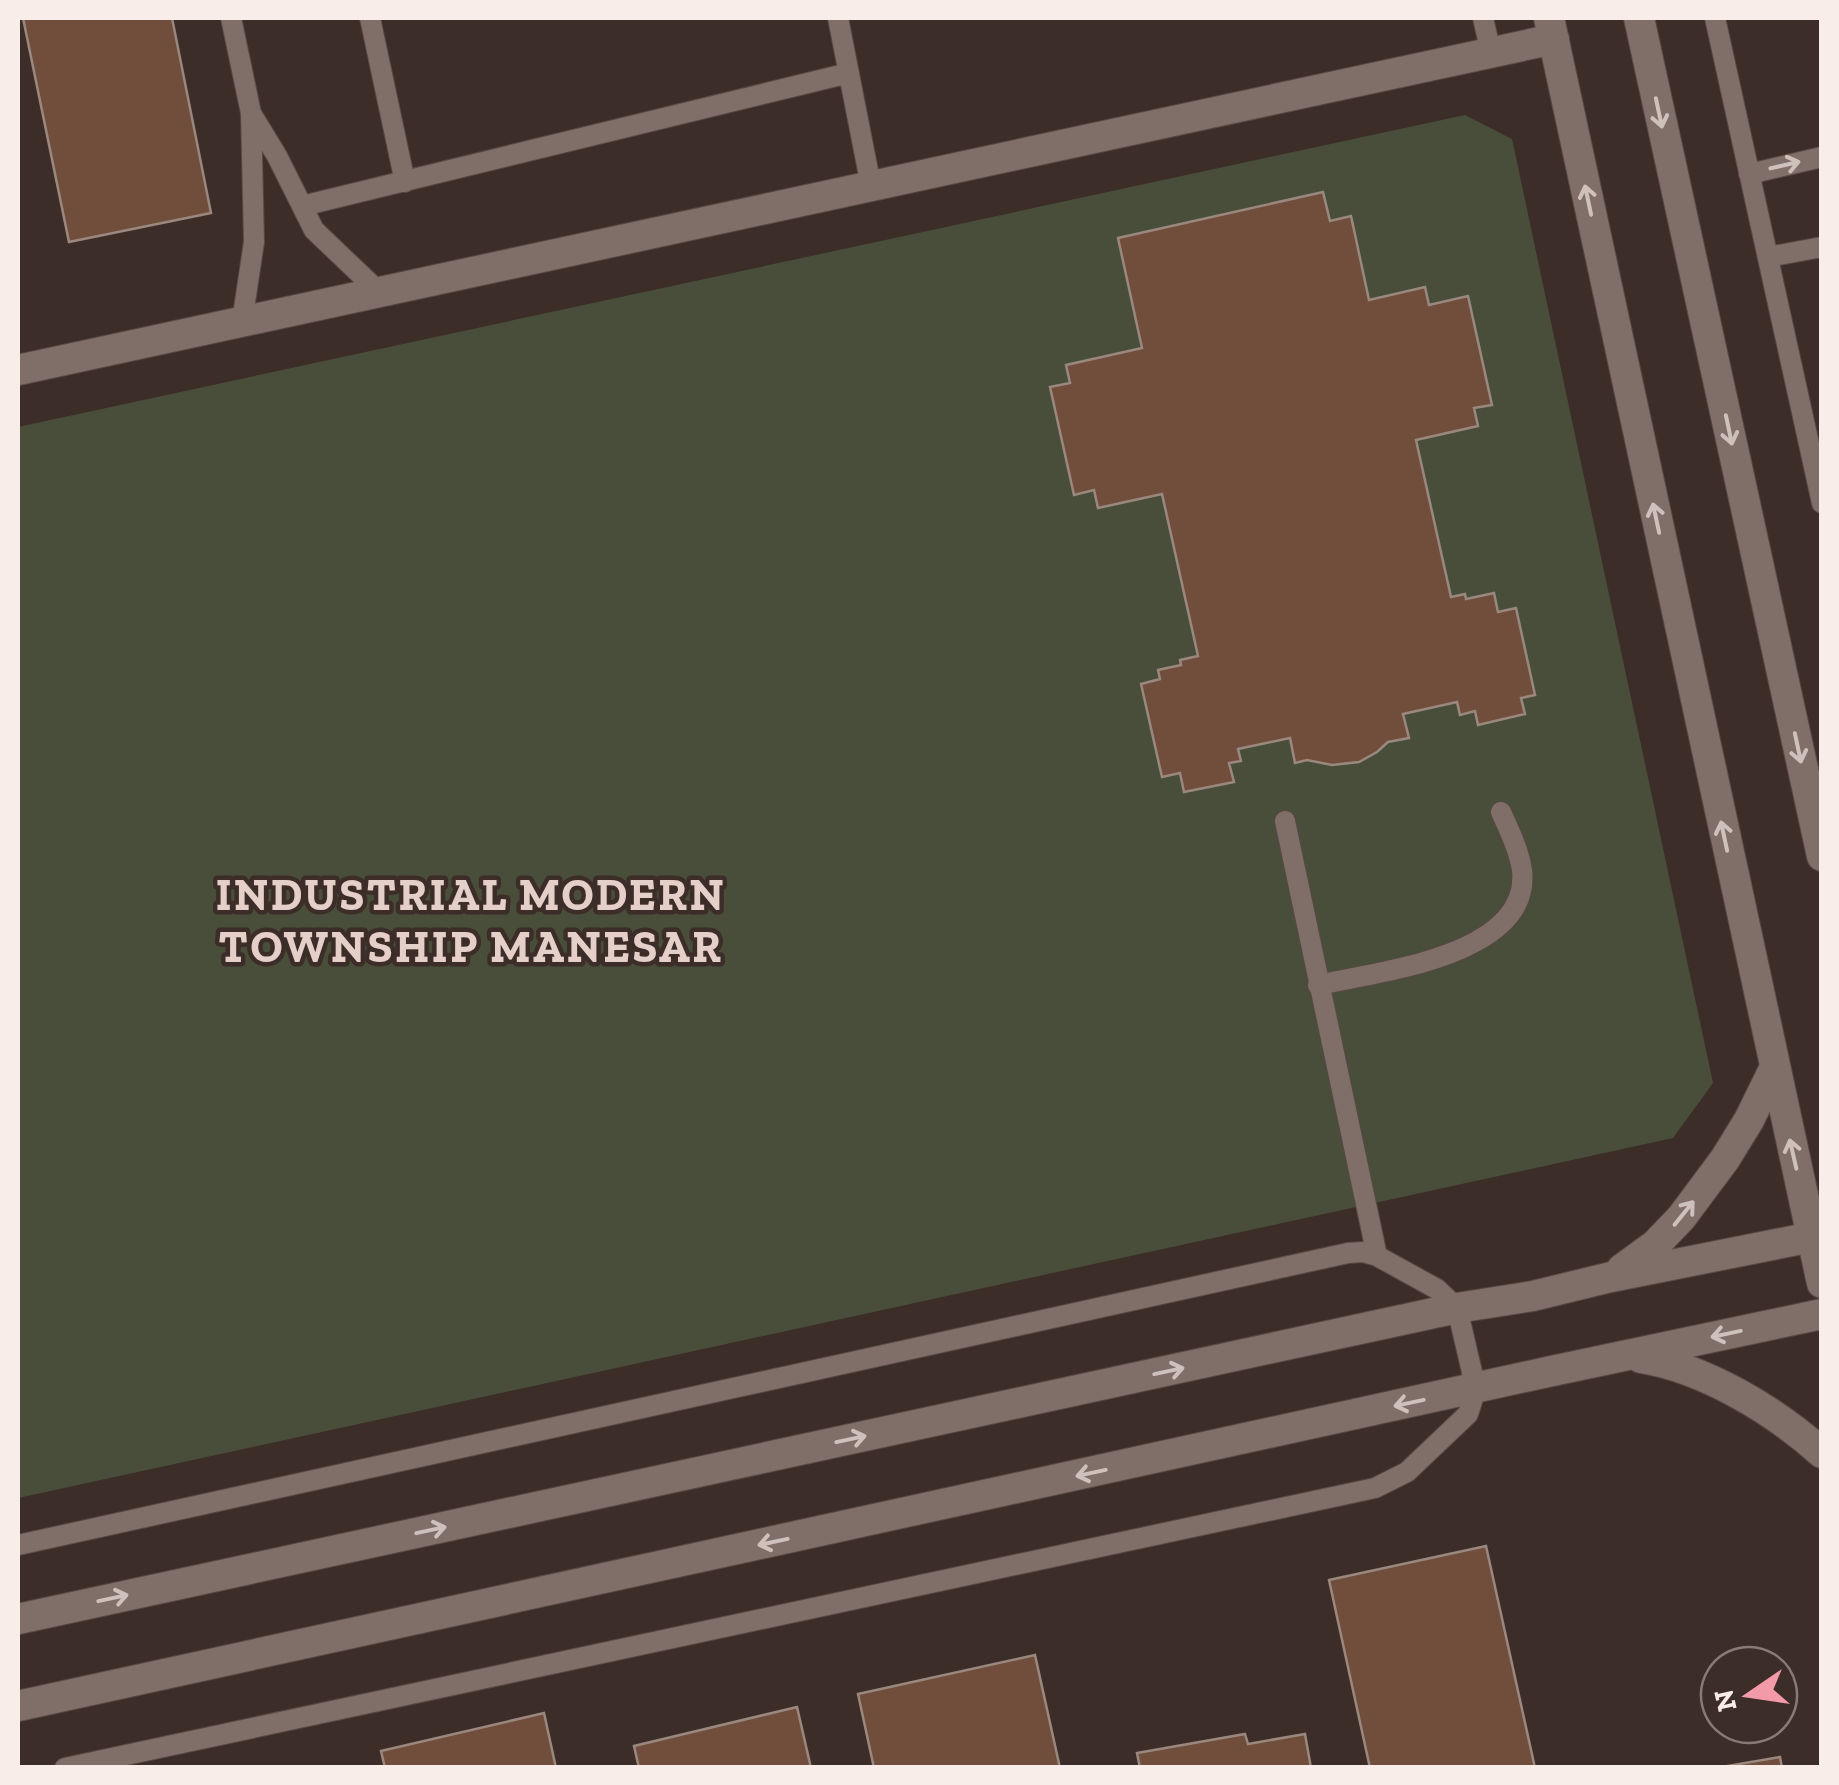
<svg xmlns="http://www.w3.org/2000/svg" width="1839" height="1785" viewBox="0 0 1839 1785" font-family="'Zilla Slab',serif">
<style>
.green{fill:#484e3a}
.building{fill:#714e3c;stroke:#9a887f;stroke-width:2.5}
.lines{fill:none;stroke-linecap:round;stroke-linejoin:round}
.service-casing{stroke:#574945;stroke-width:22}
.tertiary-casing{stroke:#574945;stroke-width:32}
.service{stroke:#806e68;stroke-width:20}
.tertiary{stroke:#806e68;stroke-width:30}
.oneway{stroke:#cec1bc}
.labels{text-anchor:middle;stroke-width:9;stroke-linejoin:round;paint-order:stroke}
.district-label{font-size:45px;font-weight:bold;letter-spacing:2.5px;fill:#e5d0c9;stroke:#3d2d28}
</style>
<rect width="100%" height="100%" fill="#3d2d28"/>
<path class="green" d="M1465,115L1512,139L1713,1083L1673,1138L18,1498V427Z"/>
<path class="building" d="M23,18H172L211,213L69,242Z
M1323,192L1330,221L1351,216L1369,300L1425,287L1429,305L1468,296L1492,405L1474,408L1478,426L1416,440L1451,597L1465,594L1466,599L1494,593L1498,612L1516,608L1535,695L1521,698L1525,714L1478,725L1475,711L1460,715L1457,702L1403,714L1409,738L1388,742L1377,752L1359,762L1332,765L1307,760L1295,763L1290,738L1238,749L1241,761L1229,763L1234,782L1184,792L1180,773L1162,777L1141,684L1160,679L1158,670L1181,665L1180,660L1198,656L1162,494L1098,508L1094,490L1074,495L1050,387L1070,383L1066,365L1142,348L1118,238Z
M1486,1546L1535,1768H1370L1329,1580Z
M1035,1655L1060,1768H874L858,1694Z
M797,1707L811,1768H639L634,1746Z
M544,1713L556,1768H385L381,1751Z
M1245,1734L1248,1744L1305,1734L1311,1768H1140L1137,1753Z
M1780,1757L1782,1768H1716Z"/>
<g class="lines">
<g class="service-casing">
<path id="service" d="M231,18L251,113L254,242L242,322
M370,18L405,182
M838,18L871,186
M1483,18L1491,53
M1715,18L1822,503
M252,115L277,156L314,230L379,292
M1749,174L1822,157
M302,206L849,73
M1768,257L1822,247
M1285,821L1377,1256
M1318,985C1377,972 1532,956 1522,870C1519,850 1509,830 1501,812
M18,1545L1348,1253L1363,1252L1377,1256L1437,1289L1457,1308L1476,1389L1468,1414L1407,1472L1375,1488L65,1768"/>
</g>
<g class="tertiary-casing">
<path id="tertiary" d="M1549,18L1822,1283
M1639,18L1822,856
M18,370L1554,39
M1622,1269L1655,1245L1681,1218L1725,1159L1749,1120L1774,1069
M1641,1358C1704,1368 1774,1410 1822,1453
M18,1619L1457,1308L1533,1296L1611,1277L1822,1235
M18,1706L1552,1371L1822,1314"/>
</g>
<use href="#service" class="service"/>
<use href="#tertiary" class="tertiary"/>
</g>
<defs><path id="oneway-shaft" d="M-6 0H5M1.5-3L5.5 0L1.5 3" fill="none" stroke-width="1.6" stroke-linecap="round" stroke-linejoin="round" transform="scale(2.5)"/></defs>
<g class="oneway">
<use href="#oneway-shaft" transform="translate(1659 113) rotate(78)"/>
<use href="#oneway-shaft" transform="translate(1785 165) rotate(-13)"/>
<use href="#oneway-shaft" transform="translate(1588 200) rotate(-102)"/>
<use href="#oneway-shaft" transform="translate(1729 430) rotate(78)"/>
<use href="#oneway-shaft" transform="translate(1656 518) rotate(-102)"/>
<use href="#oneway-shaft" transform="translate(1798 748) rotate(78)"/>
<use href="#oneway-shaft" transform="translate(1724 836) rotate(-102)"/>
<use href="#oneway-shaft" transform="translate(1793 1154) rotate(-103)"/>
<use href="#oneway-shaft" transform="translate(1684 1213) rotate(-51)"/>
<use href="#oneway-shaft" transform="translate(1726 1334) rotate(168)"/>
<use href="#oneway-shaft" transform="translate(1169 1371) rotate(-12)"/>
<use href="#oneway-shaft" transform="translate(1409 1403) rotate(168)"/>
<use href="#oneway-shaft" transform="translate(851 1439) rotate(-12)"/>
<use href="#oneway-shaft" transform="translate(1091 1473) rotate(168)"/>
<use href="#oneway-shaft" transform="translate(431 1530) rotate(-12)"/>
<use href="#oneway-shaft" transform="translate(773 1542) rotate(168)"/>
<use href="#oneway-shaft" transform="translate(113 1598) rotate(-12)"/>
</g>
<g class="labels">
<g class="district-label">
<text x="471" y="910">INDUSTRIAL MODERN<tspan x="471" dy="52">TOWNSHIP MANESAR</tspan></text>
</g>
</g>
<rect width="1839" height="1785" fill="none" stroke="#f8ede9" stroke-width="40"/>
<g transform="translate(1749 1695) rotate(257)"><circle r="48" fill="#3d2d28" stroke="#887a75" stroke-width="2.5"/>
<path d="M0-8L18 38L0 25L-18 38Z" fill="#f39aa8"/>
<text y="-15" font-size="28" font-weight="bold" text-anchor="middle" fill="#f8ede9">N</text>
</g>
</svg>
